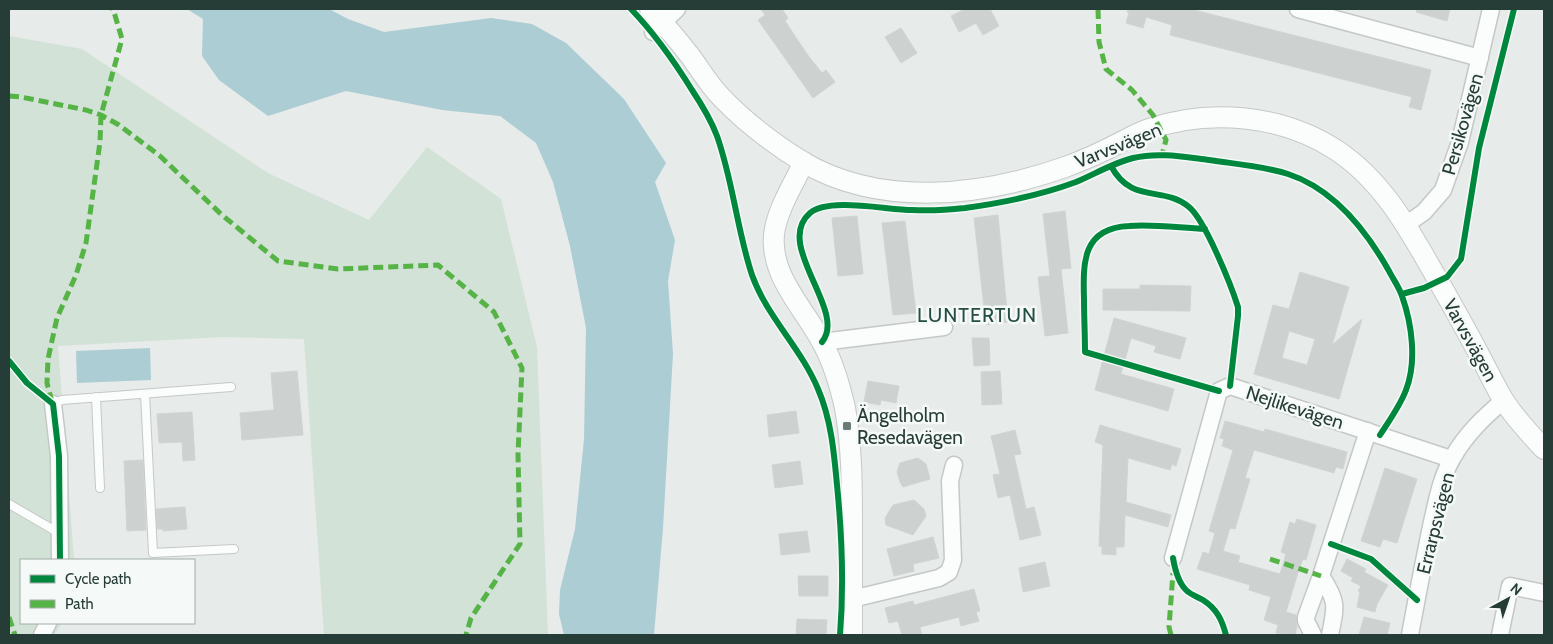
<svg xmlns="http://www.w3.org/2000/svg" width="1553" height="644" viewBox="0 0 1553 644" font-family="Cabin,sans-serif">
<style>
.green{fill:#d2e2d7}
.water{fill:#accdd4}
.building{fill:#cdd2d0;stroke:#d0d4d2;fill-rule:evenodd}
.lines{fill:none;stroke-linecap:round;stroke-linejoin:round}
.service-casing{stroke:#c4c8c6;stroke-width:10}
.minor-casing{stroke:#c4c8c6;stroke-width:19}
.tertiary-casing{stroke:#c4c8c6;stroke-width:22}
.service{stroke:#fbfcfc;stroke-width:8}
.minor{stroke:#fbfcfc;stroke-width:16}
.tertiary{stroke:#fbfcfc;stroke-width:20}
.quiet{stroke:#56b346;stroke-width:5;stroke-dasharray:10 5;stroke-linecap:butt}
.cycleway-casing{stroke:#f5f9f7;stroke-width:9}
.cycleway{stroke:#00873e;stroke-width:6}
.poi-dot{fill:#6a7a75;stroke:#f5f9f7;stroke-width:2}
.labels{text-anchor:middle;stroke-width:5;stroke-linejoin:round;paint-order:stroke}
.street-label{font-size:19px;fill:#263d37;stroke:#f5f9f7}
.poi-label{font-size:19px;fill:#263d37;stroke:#f5f9f7;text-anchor:start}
.neighbourhood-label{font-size:20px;letter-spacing:1px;fill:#244d44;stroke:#f5f9f7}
</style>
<rect width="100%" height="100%" fill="#e7ebe9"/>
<path class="green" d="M9,36L82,49L268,173L369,220L427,147L501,199L537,347L548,635H324L304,339L223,337L58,346L74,560H21V623H62L54,635H9Z"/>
<path class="water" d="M187,9H329L348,19L384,32L491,18L532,24L566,43L624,99L666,163L655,182L675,240L668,281L673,354L663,528L654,635H564L559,614L560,590L575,529L584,439L586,328L570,246L553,182L536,143L500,116L442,110L346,91L268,116L219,80L202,56L203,19Z
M150,348L151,380L77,383L76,351Z"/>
<path class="building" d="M761,9H782L788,18L785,21L807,54L822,73L826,70L835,82L813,98L758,20L765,15Z
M965,9H990L999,26L983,35L976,23L959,32L951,16Z
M1128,9H1190L1431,70L1421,110L1409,107L1412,97L1170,35L1172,25L1146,17L1143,28L1126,23L1129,13L1127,12Z
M1417,9H1450L1447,21L1416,12Z
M901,28L917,53L901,63L885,37Z
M1065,211L1071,268L1061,269L1068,333L1045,336L1038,277L1050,276L1043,214Z
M998,215L1008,322L986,325L974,218Z
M857,216L863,274L838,276L832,218Z
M905,221L916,313L893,315L882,223Z
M1300,272L1349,287L1332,345L1362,319L1339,399L1254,374L1273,305L1289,309ZM1289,331L1315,339L1307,365L1282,358Z
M1140,285L1191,286L1190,311L1103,310V289H1140Z
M1114,318L1186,338L1180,359L1154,352L1156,346L1131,338L1121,374L1174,389L1168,411L1095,390Z
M972,338H989L990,365L974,366Z
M297,371L303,435L242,440L240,413L274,410L271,373Z
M1000,371L1002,404L982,405L981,372Z
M868,381L899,386L896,403L881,400L880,405L864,402Z
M796,411L799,433L769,437L767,415Z
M192,412L195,460L183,461L182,442L159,443L157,414Z
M1225,421L1264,432L1265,429L1347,452L1343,469L1336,467L1334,473L1254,450L1245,478L1250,479L1235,529L1230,528L1223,551L1240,556L1238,562L1280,574L1286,554L1281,552L1290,522L1295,524L1297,519L1316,525L1306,560L1303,559L1300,566L1286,612L1296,615L1297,626L1295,635L1276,633L1278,625L1264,620L1271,597L1249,590L1250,585L1197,569L1203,552L1209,554L1215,533L1209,531L1233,450L1222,446L1224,439L1220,438Z
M1100,425L1181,449L1176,466L1172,464L1170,470L1128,458L1126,502L1171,515L1168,527L1125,515L1124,547H1116V555L1102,554V547L1099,546L1103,445L1095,442Z
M1015,430L1021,454L1014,455L1026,509L1034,507L1041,535L1020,540L1010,495L998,498L993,475L1000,474L991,436Z
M918,458L926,464L930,479L903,487L900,482L897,472L900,463Z
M143,460L146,530L127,531L124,461Z
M800,461L803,484L775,488L772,465Z
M1385,468L1417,479L1397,543L1383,539L1380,547L1361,541Z
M914,500L924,509L926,516L913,535L886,525L885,518L893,505Z
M185,507L187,529L163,531V529H157L156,509Z
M807,531L810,552L781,555L779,534Z
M933,537L939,558L913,564L914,571L894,576L887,549Z
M1347,559L1366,569L1364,572L1388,585L1377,604L1375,612L1357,607L1360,592L1358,591L1361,586L1351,581L1353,578L1341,571Z
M1045,562L1050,586L1023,592L1019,568Z
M798,576H828V596H799Z
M974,589L980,611L976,612L979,621L961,626L959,617L920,627L922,635H902L898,621L889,623L885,608L913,601L914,605Z
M1364,617L1390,623L1387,635H1359Z
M797,619L827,620L826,635H796Z"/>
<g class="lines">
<g class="service-casing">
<path id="service" d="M145,394L153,553L234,549
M96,397L100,488
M53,404L62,400L231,387
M9,504L59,533"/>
</g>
<g class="minor-casing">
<path id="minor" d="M1298,9L1480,58
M653,32L677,9
M1407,224L1424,212L1443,190L1460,142L1491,9
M822,342L944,327
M53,404L59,456L60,560
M1173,558L1219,391L1230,386L1451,459
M852,599L939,578L949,572L953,560L950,481L954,465
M42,635L48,623
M1313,635L1306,621V617L1321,576
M1330,635C1336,606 1338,602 1321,576L1368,431
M1410,635C1417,597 1424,560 1432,522C1437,500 1441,477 1453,457C1466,434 1484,417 1504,400
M1500,635L1510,586L1544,593"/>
</g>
<g class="tertiary-casing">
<path id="tertiary" d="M650,9C664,24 678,40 691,57C701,71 710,86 722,98C746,123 774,144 803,162C881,208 983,196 1065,167C1085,160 1104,151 1123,141C1131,137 1140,132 1149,129C1210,108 1282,115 1336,150C1382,180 1409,229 1435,275C1451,303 1467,331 1482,360C1489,373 1496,388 1504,401C1515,418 1530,434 1544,449
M804,162C794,183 780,205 775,228C766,273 804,307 823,344C834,364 840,386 845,408C852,447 852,486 852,525C852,562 852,599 852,635"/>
</g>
<use href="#service" class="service"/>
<use href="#minor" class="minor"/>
<use href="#tertiary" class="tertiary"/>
<path class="quiet" d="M1098,9L1099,42L1106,69L1132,90L1153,115L1166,140L1162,155
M9,96L21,97L86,110L101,115L119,125L160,156L222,215L278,261L338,269L438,265L494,312L522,368L518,454L520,544L471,618L466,635
M52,402L47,383L48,359L57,318L76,275L86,243L100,142L101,115L122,39L114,12L112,9
M1270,559L1321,576
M9,617L15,635
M1171,635L1169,627L1173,573"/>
<g class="cycleway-casing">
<path id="cycleway" d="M631,9C655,34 674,61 692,90C702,105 711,120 717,136C733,181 737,230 752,275C767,317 801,348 818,389C831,419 834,452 837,485C842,535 844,585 840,635
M1111,166C1132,205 1163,185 1189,207C1205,220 1231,285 1238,307V316L1230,386
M1205,229C1180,228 1154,224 1129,226C1082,228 1083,263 1084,299C1084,317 1085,334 1085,352L1219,391
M1402,294L1424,288L1447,277L1461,259L1479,148L1514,9
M822,342C848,311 773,245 810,213C829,197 887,210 912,210C930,211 947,210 965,208C1002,203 1041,195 1076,182C1095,174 1113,163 1133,158C1158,152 1184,157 1209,160C1235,164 1263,166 1288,174C1334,189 1366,230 1389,271C1393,279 1399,287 1402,296C1412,324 1417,362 1406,390C1400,406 1389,421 1380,435
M9,361L27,383L53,404L59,456L60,560
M1331,544L1371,559L1417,600
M1173,558C1175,570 1178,582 1186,590C1191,595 1198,597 1203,600C1217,609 1222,620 1226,635"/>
</g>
<use href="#cycleway" class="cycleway"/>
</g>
<rect class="poi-dot" x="842" y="421" width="10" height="10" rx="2.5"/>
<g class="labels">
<g class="street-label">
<text transform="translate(1462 124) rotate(-74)" y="7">Persikovägen</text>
<text transform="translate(1118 145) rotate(-22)" y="7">Varvsvägen</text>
<text transform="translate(1471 340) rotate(61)" y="7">Varvsvägen</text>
<text transform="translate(1295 407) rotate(18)" y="7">Nejlikevägen</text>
<text transform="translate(1435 523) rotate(-76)" y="7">Errarpsvägen</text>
</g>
<g class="poi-label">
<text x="857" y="422">Ängelholm<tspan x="857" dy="22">Resedavägen</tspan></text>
</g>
<g class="neighbourhood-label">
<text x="977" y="322">LUNTERTUN</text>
</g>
</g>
<rect width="1553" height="644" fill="none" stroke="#263d37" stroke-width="20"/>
<rect x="20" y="559" width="175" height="65" fill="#f5f9f7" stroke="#a2aeaa"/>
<rect x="30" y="575" width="25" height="8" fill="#00873e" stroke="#a2aeaa"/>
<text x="65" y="584" font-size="15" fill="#263d37">Cycle path</text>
<rect x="30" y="600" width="25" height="8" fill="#56b346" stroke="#a2aeaa"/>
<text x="65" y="609" font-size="15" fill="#263d37">Path</text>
<g transform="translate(1508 599) rotate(40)" stroke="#f5f9f7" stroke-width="4" paint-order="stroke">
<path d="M0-4L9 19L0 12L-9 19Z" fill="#263d37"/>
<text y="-8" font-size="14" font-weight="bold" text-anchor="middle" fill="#263d37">N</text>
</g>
</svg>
